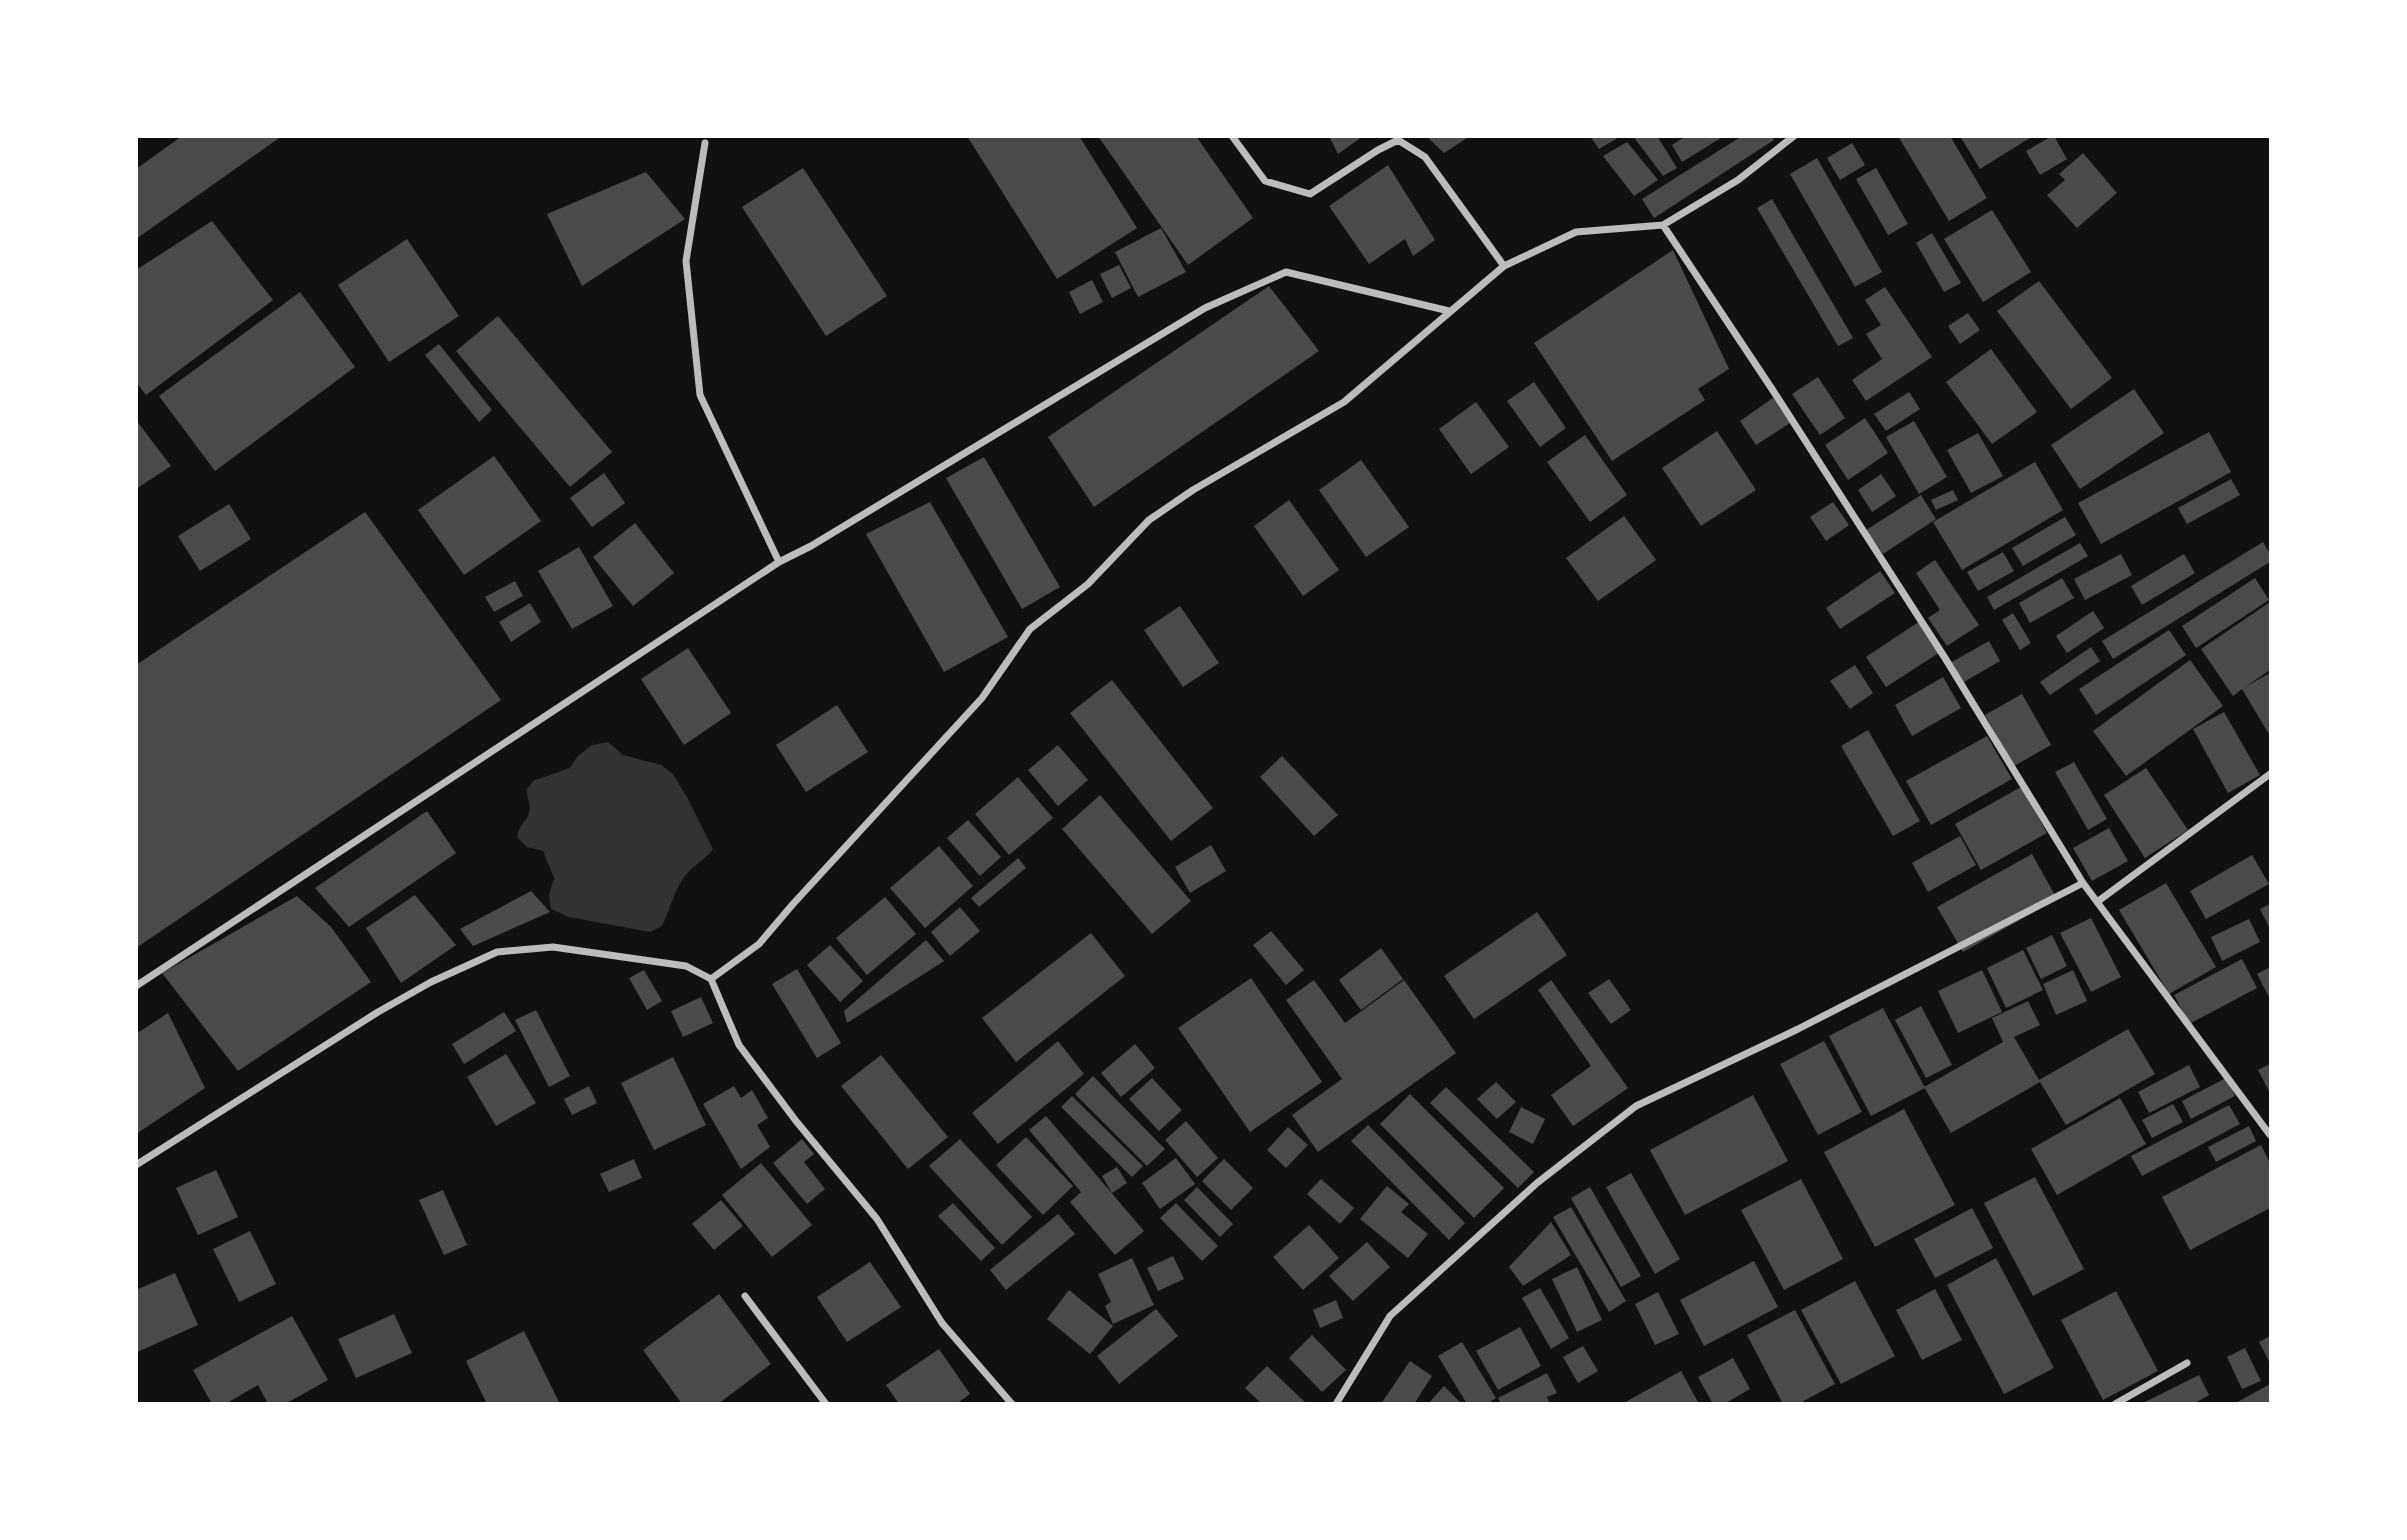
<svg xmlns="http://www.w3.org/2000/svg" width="2407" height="1540" viewBox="0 0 2407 1540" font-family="'Noto Sans',sans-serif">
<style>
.water{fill:#333}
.building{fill:#4a4a4a}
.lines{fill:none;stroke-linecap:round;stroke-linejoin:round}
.minor{stroke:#bcbcbc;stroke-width:7}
</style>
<rect width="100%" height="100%" fill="#111"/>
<path class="water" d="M608,742L623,755L661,765L673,774L688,799L713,849C704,861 693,865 685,876C674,890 670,910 662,926L650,932L569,917L551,909L549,895L554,878L543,851L527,847L517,837C520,822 527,822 529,812C531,803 526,797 527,789L533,781L570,768L577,757L592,745Z"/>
<path class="building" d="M182,136H282L136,239V169Z
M967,136H1079L1137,228L1057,279Z
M1098,136H1196L1253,218L1188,265Z
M1329,136H1363L1338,154Z
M1426,136H1470L1444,153Z
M1590,136H1621L1599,149Z
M1633,136H1657L1677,168L1663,176Z
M1686,136H1724L1682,162L1672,145Z
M1742,136H1772L1774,140L1654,218L1642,199Z
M1898,136H1950L1987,198L1949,221Z
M1960,136H2033L1980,169Z
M2052,136H2054L2067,159L2040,175L2026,151Z
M1627,142L1658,180L1634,196L1603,156Z
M1852,143L1865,165L1840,180L1827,158Z
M2083,153L2117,193L2077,228L2047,195L2065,180L2059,174Z
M1817,158L1882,272L1855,287L1790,174Z
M1388,165L1435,240L1413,256L1405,239L1369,264L1329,206Z
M803,168L887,296L826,336L742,207Z
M1876,168L1908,224L1888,235L1856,179Z
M646,172L685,219L582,286L547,214Z
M1772,199L1853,338L1838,346L1757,208Z
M1992,210L2031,272L1983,302L1944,239Z
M212,221L273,300L146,395L136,382V270Z
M1161,228L1186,272L1138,297L1115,252Z
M1932,233L1961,283L1944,292L1916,243Z
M407,239L459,316L389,362L338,285Z
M1673,250L1729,369L1698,389L1705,400L1612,461L1534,343Z
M1119,265L1131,288L1112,298L1100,274Z
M1092,280L1103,302L1080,314L1069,292Z
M2039,281L2112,378L2071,409L1997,311Z
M1269,286L1319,351L1094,507L1048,437Z
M1885,287L1932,357L1866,401L1852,380L1882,359L1866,334L1881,325L1865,300Z
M300,292L355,367L215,471L159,396Z
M1968,313L1980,330L1960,344L1948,326Z
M498,316L612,452L570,487L456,351Z
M439,344L492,410L479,422L425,355Z
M1991,349L2037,412L1992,444L1946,382Z
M1818,377L1845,418L1820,435L1792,394Z
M1534,382L1566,428L1540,447L1507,401Z
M2134,389L2164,433L2080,489L2051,445Z
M1909,392L1920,409L1886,431L1874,414Z
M1773,398L1790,423L1756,445L1740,421Z
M1476,402L1509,447L1471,474L1439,429Z
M1865,418L1888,453L1848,480L1825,445Z
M136,420L171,466L136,489Z
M1914,421L1947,477L1919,494L1886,437Z
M1717,431L1756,490L1701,526L1662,468Z
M2209,432L2231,472L2101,544L2078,503Z
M1978,433L2003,476L1971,493L1947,450Z
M1585,435L1627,495L1590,522L1547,462Z
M494,456L541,521L464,575L418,510Z
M984,457L1060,587L1022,609L946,478Z
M1361,460L1409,527L1366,557L1319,490Z
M2035,462L2063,510L1962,570L1933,522Z
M604,473L625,503L592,527L570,498Z
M1881,474L1896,496L1872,512L1858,490Z
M2231,479L2240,495L2187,524L2178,508Z
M1953,490L1958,500L1936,510L1931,500Z
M1921,495L1936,519L1883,554L1866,530Z
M1289,500L1339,570L1303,596L1254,526Z
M930,502L1008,637L944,672L866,534Z
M1833,502L1849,525L1826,541L1810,517Z
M229,504L251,539L200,571L178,536Z
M365,512L501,700L136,948V665Z
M1624,516L1656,560L1598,601L1566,558Z
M2065,517L2076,535L2023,566L2012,548Z
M635,523L674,573L633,606L593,557Z
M2263,542L2270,554V562L2113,659L2102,641Z
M2080,543L2088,556L1994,610L1987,597Z
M579,547L613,606L572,629L538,571Z
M2003,552L2014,571L1978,591L1967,572Z
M2121,554L2132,575L2085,600L2074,579Z
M2184,554L2195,573L2142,605L2131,586Z
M1935,560L1979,625L1947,646L1928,618L1940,610L1916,573Z
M1880,571L1895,593L1840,629L1826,608Z
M2062,578L2074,598L2030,623L2019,603Z
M2255,578L2269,600L2196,648L2182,626Z
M515,581L523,596L494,612L485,597Z
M2270,602V670L2245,687L2270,673V736L2242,689L2233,696L2201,649Z
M530,603L541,622L511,642L499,622Z
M1180,606L1219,663L1183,687L1144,630Z
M2093,611L2104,628L2067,653L2056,636Z
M2013,613L2031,643L2020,650L2002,620Z
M1920,621L1940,652L1886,687L1866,657Z
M2169,630L2186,655L2096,715L2079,689Z
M1989,641L2000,661L1962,683L1950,663Z
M2091,647L2100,661L2050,695L2040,682Z
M688,648L731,713L684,745L641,679Z
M2190,660L2223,706L2126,776L2093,731Z
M1855,665L1873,693L1850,709L1830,681Z
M1943,677L1961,708L1912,736L1895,705Z
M1112,680L1213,808L1171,841L1070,713Z
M2022,694L2051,745L2014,766L1985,715Z
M837,705L868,752L806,792L776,745Z
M2224,712L2260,775L2228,793L2193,729Z
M1868,730L1920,821L1893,836L1841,746Z
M1987,736L2012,779L1931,825L1906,781Z
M1058,745L1088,780L1058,806L1028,770Z
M1282,756L1338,815L1314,836L1260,777Z
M2074,762L2107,819L2088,830L2055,772Z
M2146,768L2188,830L2145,858L2104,795Z
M1018,777L1053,818L1009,855L975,814Z
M2021,787L2047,833L1981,870L1955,824Z
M1100,795L1191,901L1152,934L1062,829Z
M427,811L456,853L349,927L315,888Z
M968,820L1001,857L980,876L947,838Z
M2109,828L2128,861L2092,881L2073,848Z
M1960,836L1976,865L1928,892L1912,863Z
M1211,845L1226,871L1190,893L1175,867Z
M939,846L973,886L925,928L890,888Z
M2032,854L2057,899L1963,952L1937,907Z
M2252,855L2269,884L2206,919L2190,891Z
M1018,858L1026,868L979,907L971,898Z
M2166,883L2216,967L2169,994L2119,910Z
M531,891L550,912L473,946L460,929Z
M415,895L456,945L401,983L366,928Z
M297,896L331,927L371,982L238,1071L162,973Z
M885,897L916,934L867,975L836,938Z
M2270,904V926L2269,927L2260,909Z
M960,907L980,931L950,956L931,932Z
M1537,912L1567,955L1474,1019L1444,976Z
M2091,918L2121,977L2091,992L2060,933Z
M2249,919L2260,942L2222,961L2211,937Z
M1271,931L1304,970L1286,985L1253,945Z
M1091,933L1125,976L1016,1062L982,1018Z
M2052,935L2067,966L2041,979L2026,948Z
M926,940L944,961L847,1023L844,1011Z
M830,945L863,981L840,1002L807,965Z
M1381,948L1403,979L1361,1010L1339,980Z
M2023,950L2043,990L2006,1008L1987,968Z
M2242,959L2257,988L2189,1024L2174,995Z
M2270,967V999L2257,974Z
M797,969L841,1043L817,1058L772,984Z
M644,970L662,1001L647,1010L629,978Z
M1982,970L2002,1012L1958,1033L1938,991Z
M2073,970L2087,1001L2056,1015L2043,984Z
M1251,978L1322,1082L1250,1132L1178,1028Z
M1609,979L1631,1010L1611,1024L1588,993Z
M1314,980L1345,1023L1404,980L1456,1053L1318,1152L1292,1115L1342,1079L1286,1000Z
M1551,980L1628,1088L1573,1126L1551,1095L1591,1066L1538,990Z
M701,997L713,1023L683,1037L671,1011Z
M2028,1001L2040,1025L2014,1037L2039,1080L2128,1029L2155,1074L2066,1125L2040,1082L1951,1133L1924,1087L2003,1042L1992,1018Z
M1921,1006L1952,1065L1926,1078L1895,1020Z
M1883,1008L1925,1088L1871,1116L1829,1036Z
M536,1010L570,1076L549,1087L515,1020Z
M504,1012L516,1031L464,1064L452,1044Z
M168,1013L205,1088L136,1134V1034Z
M1058,1041L1084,1074L998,1144L972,1113Z
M1824,1041L1862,1112L1818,1135L1780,1064Z
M1135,1044L1155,1068L1121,1097L1101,1073Z
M506,1054L536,1103L496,1126L467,1077Z
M881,1055L948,1137L908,1169L841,1086Z
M673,1057L706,1125L654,1150L621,1083Z
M2270,1064V1093L2258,1070Z
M2189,1065L2200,1087L2149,1113L2138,1092Z
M1093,1076L1165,1149L1147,1166L1075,1094Z
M1152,1078L1182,1110L1159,1131L1129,1099Z
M2226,1078L2235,1096L2191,1119L2182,1101Z
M1496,1082L1516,1102L1497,1119L1477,1099Z
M589,1086L597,1103L572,1115L564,1099Z
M734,1086L741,1098L752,1090L768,1118L757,1125L770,1147L741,1169L703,1104Z
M1446,1087L1534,1172L1518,1188L1430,1103Z
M1410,1094L1504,1188L1474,1218L1380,1124Z
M1753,1095L1788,1161L1685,1215L1650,1150Z
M1072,1096L1143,1166L1132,1177L1061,1107Z
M2120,1098L2146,1144L2057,1195L2031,1149Z
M2173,1104L2183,1122L2152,1138L2142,1120Z
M2229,1105L2240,1124L2142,1176L2131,1156Z
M1521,1107L1545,1119L1533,1144L1509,1132Z
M1904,1109L1955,1205L1875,1247L1824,1152Z
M1046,1116L1144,1231L1115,1255L1070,1202L1081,1192L1029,1130Z
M1186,1121L1218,1158L1197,1177L1165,1140Z
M1368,1125L1465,1223L1449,1240L1351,1141Z
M2249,1126L2256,1141L2216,1162L2208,1147Z
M1288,1127L1308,1145L1286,1168L1267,1150Z
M1026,1137L1073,1186L1043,1215L996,1165Z
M802,1139L814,1154L804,1162L825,1189L807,1204L773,1163Z
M960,1139L1032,1217L1002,1245L929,1166Z
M2261,1145L2270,1163V1208L2190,1250L2162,1197Z
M1176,1158L1195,1184L1160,1209L1142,1183Z
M634,1159L642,1178L609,1192L600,1174Z
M1224,1159L1253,1188L1231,1210L1202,1181Z
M761,1163L812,1225L772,1257L722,1195Z
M1117,1167L1127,1183L1112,1193L1102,1176Z
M216,1170L238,1217L198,1235L176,1188Z
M1631,1173L1680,1259L1655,1274L1606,1187Z
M2035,1177L2084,1269L2033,1296L1984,1203Z
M1321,1179L1354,1208L1340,1224L1307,1194Z
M1801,1179L1843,1259L1784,1290L1741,1210Z
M1387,1186L1409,1204L1401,1212L1428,1234L1408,1258L1360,1219Z
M1197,1187L1233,1224L1220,1237L1184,1200Z
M1590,1187L1641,1276L1621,1287L1571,1198Z
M443,1190L467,1245L444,1255L419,1200Z
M721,1200L743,1226L714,1250L692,1224Z
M953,1203L995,1248L981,1261L938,1216Z
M1176,1203L1218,1246L1202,1261L1160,1218Z
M1571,1207L1626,1301L1609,1312L1553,1217Z
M1972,1208L1993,1248L1935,1278L1914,1239Z
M1058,1214L1075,1234L1006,1290L990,1270Z
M1551,1222L1571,1255L1523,1286L1509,1267Z
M1309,1225L1339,1258L1303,1290L1273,1257Z
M250,1231L276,1284L239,1302L213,1249Z
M1367,1242L1390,1267L1353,1301L1329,1276Z
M1173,1256L1184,1279L1158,1291L1147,1268Z
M1132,1258L1154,1305L1113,1324L1105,1306L1111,1302L1098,1274Z
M1996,1258L2054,1368L2004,1394L1947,1285Z
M1754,1261L1778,1307L1704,1346L1680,1300Z
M870,1262L901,1307L847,1342L817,1297Z
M1577,1267L1602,1320L1577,1332L1552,1279Z
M175,1273L198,1325L137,1352L136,1290Z
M1855,1281L1895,1356L1841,1384L1801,1310Z
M1540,1288L1569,1338L1551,1349L1522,1298Z
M1935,1289L1962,1340L1922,1360L1896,1310Z
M1069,1290L1113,1326L1090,1354L1047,1319Z
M2116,1291L2158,1371L2103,1400L2061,1320Z
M1658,1292L1679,1334L1655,1345L1635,1304Z
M719,1294L771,1364L718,1404H682L643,1350Z
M1336,1300L1343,1318L1320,1328L1313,1310Z
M1156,1309L1178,1336L1119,1384L1097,1356Z
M1795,1310L1835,1384L1798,1404H1783L1747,1335Z
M394,1314L412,1353L356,1378L338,1339Z
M292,1316L328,1380L285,1404H268L258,1385L225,1404H212L193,1370Z
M1520,1327L1541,1366L1498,1390L1476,1351Z
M524,1331L560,1404H487L466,1361Z
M1312,1335L1346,1370L1322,1392L1289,1358Z
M2270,1336V1363L2259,1342Z
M1462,1342L1496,1398L1487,1404H1467L1438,1356Z
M1583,1346L1598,1371L1578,1383L1563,1357Z
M2245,1348L2261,1381L2242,1389L2227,1357Z
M939,1349L970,1394L956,1404H899L886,1385Z
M1733,1358L1750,1389L1724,1404H1713L1698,1377Z
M1410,1361L1432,1376L1414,1404H1381Z
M1267,1366L1307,1404H1262L1245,1388Z
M1681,1371L1699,1404H1622Z
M1547,1373L1557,1393L1547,1397L1550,1404H1501L1498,1398Z
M2199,1375L2209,1395L2193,1404H2141Z
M2270,1384V1404H2234Z
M1444,1386L1462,1404H1428Z"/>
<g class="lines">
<path class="minor" d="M1232,136L1265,181L1310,194L1378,150L1398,140L1425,157L1504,266
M705,143L686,261L700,395L779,562L811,546L1205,308L1286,272L1449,311
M1663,225L1772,389L1945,658L2083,883L2270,1135
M2097,902L2270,774
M711,979L739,1045L796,1121L877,1219L942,1323L1012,1404
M136,986L779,562
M136,1165L378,1012L431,982L497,952L553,947L686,966L711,979L759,944L793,904L982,698L1030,629L1088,584L1149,520L1193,490L1344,402L1504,266L1576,232L1663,225L1738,180L1794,136
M745,1296L826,1404
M1336,1404L1390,1316L1537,1183L1636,1106L1798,1029L2083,883
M2115,1404L2187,1363"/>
</g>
<rect width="2407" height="1540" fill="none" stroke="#ffffff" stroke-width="276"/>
</svg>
